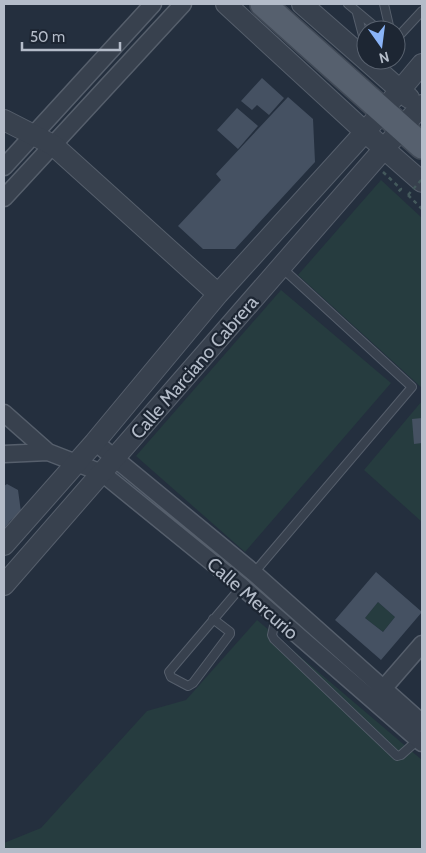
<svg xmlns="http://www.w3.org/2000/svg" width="426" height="853" viewBox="0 0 426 853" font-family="Cabin,sans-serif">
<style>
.green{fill:#263c3f}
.building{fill:#455162;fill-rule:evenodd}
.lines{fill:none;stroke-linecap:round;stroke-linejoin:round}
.service-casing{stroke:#565f6c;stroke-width:10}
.minor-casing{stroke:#565f6c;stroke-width:19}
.tertiary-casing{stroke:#565f6c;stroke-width:22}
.primary-casing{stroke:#414a57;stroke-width:28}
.path{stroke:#44595c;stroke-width:2.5;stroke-dasharray:4 4;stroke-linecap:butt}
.service{stroke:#38414e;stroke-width:8}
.minor{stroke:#38414e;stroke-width:16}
.tertiary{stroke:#38414e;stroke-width:20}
.primary{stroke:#56606e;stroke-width:25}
.path-bridge{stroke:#44595c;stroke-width:2.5;stroke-dasharray:4 4;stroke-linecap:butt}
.labels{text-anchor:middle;stroke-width:4.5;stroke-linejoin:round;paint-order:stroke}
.street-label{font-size:19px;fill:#b4bcc9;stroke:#1d2633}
</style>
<rect width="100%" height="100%" fill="#242f3e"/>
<path class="green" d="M381,180L422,218V388L298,275Z
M281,290L391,383L245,552L136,456Z
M422,401V522L364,470Z
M378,602L395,617L383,632L365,618Z
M257,620L422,760V849H4V843L41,828L147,711L186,700Z"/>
<path class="building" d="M262,78L284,98L269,115L257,105L252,110L241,101Z
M288,97L313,119L315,162L235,249H203L178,226L221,180L216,174Z
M237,108L258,126L238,149L217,130Z
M422,418V443L414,444L412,419Z
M7,484L18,490L21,512L10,521L4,529V486Z
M376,572L422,612L381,660L335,620ZM378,602L395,617L383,632L365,618Z"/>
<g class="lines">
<g class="service-casing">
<path id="service" d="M348,4L379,30
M384,4L390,30
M357,13L366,47
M396,39L422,11
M253,574L412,387L282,268
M276,617L272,635L274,639L397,756L401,755L419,739
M213,619L230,632V634L193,683L188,686L171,677L169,672L242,586"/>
</g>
<g class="minor-casing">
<path id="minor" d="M4,167L153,4
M4,198L183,4
M4,413L48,452L102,473L241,586L422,743
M95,442L254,573L422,723
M4,454L48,452
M376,697L422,644"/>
</g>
<g class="tertiary-casing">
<path id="tertiary" d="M226,4L365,132L422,182
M302,4L366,60
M366,60L409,98
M4,120L53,145L218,294
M4,545L95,442L218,294L365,132L422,64
M4,585L422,105"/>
</g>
<g class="primary-casing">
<path id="primary" d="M263,4L422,146"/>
</g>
<path class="path" d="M383,172L401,189L398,192
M408,195L422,209"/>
<use href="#service" class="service"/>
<use href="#minor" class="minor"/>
<use href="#tertiary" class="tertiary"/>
<use href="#primary" class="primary"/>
<path class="path-bridge" d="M408,195L422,179"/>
</g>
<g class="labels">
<g class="street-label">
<text transform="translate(194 367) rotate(-49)" y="7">Calle Marciano Cabrera</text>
<text transform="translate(253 598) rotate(41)" y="7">Calle Mercurio</text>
</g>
</g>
<rect width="426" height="853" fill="none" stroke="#b4bcc9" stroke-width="10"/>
<g transform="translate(381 45) rotate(166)"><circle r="24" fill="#1d2633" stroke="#59626f"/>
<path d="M0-4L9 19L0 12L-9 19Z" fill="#8ab4f8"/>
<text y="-8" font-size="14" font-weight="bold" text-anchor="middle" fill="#b4bcc9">N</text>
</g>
<path d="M22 42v8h98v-8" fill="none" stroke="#b4bcc9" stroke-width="2.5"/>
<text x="30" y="42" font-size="15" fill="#b4bcc9" stroke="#1d2633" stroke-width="4" paint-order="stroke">50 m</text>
</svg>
